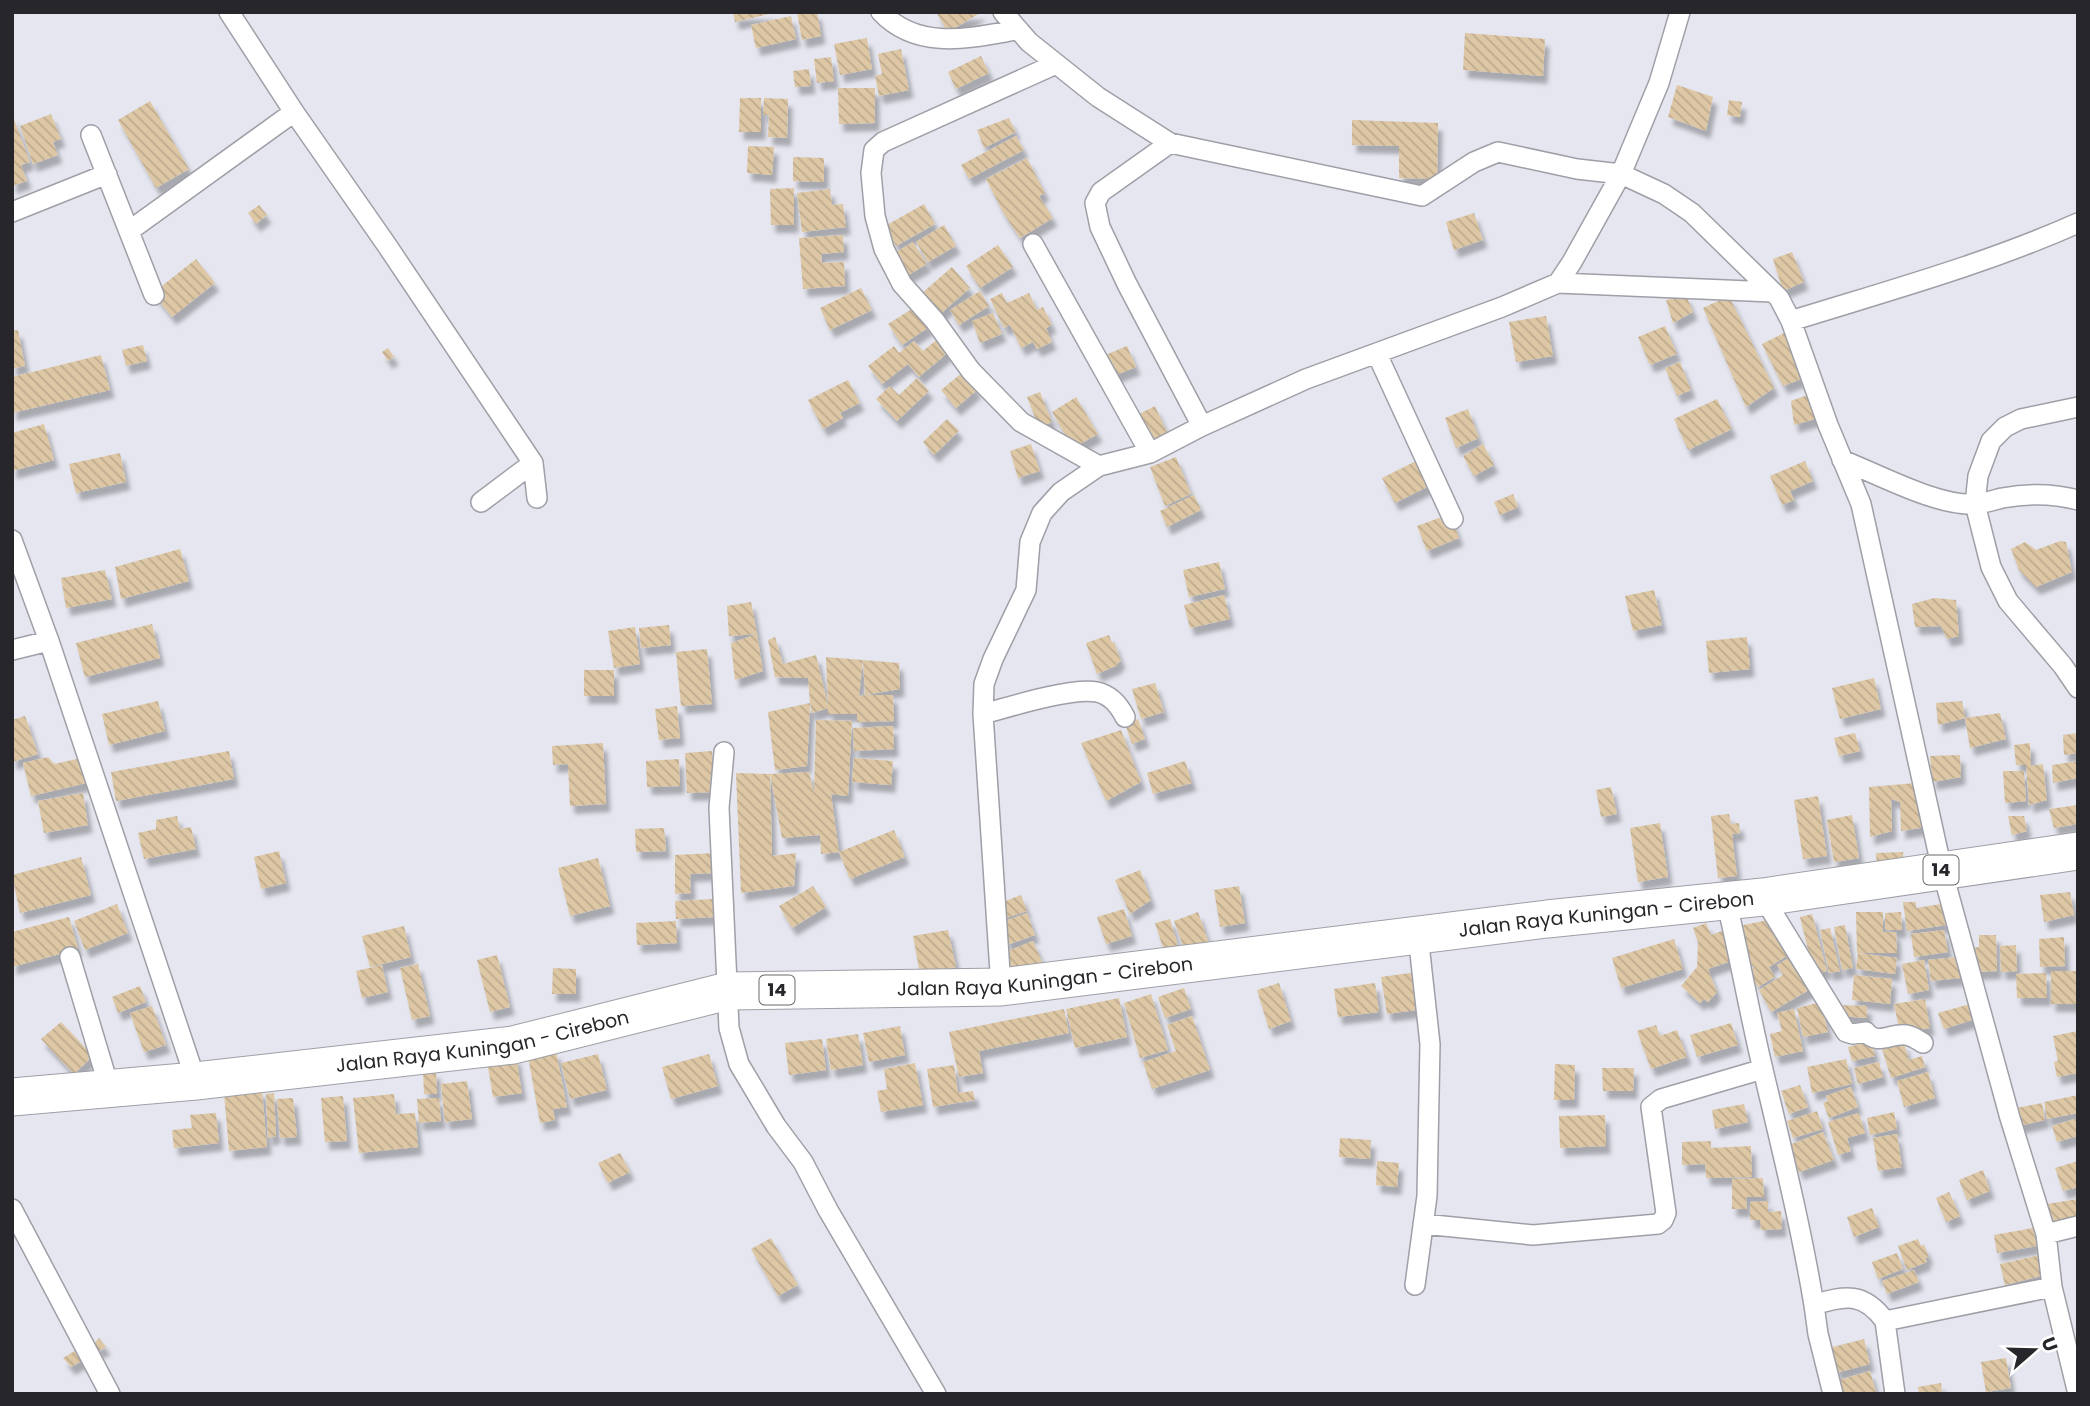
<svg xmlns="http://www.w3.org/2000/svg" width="2090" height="1406" viewBox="0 0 2090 1406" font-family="Poppins,sans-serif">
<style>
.building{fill:url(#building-back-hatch);filter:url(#shadow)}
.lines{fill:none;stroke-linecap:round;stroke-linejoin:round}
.street-casing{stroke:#9e9fa7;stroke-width:22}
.highway-casing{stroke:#9e9fa7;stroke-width:39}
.street{stroke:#fff;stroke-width:19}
.highway{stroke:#fff;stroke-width:37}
.labels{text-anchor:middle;stroke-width:5;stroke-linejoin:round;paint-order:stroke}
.shield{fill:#fff;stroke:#68686b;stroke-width:2}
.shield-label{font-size:18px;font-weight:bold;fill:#27272b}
.street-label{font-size:19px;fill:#27272b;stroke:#fff}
</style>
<defs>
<pattern id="building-back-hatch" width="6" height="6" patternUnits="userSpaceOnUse" patternTransform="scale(1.75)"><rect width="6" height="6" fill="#ddc7a5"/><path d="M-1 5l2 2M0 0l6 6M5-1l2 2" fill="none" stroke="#beab8e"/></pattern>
<filter id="shadow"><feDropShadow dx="4.5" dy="8" stdDeviation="2" flood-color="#0004"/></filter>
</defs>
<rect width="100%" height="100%" fill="#e5e6ef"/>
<path class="building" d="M733,12H773V13L735,22Z
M797,12H817L821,36L802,40Z
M936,12H982L948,32Z
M791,16L796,39L756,48L751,25Z
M1465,33L1545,39L1543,76L1463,70Z
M867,38L872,69L840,75L834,44Z
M901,49L909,90L879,96L875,76L882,74L878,54Z
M981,56L989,73L956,89L948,72Z
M831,57L834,81L817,83L814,59Z
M809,69L811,86L795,87L793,71Z
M1677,85L1713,97L1706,131L1668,117Z
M838,88H875V123L839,124Z
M740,98H761V132H739Z
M764,98L788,99L787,138L768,137L769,115H763Z
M1729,100L1742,102L1740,117L1727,115Z
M150,101L189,169L156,188L118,120Z
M12,114L30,162L21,165L27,181L12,186Z
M51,114L61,139L53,142L58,155L33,164L20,126Z
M1009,118L1016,132L984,148L977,130Z
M1352,120L1438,123L1437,179L1399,178V146L1352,145Z
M1016,136L1024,150L969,179L961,165Z
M748,146L774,147L772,175L747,173Z
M793,157L824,158V182L793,181Z
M1027,158L1045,193L1039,196L1053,218L1020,238L1004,214L986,179Z
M794,188V225H771L770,189Z
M830,189L832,205L843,204L846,227L802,232L797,193Z
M924,204L935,224L896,246L885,226Z
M259,205L267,215L256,224L248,213Z
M1474,213L1483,240L1454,250L1446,222Z
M944,225L956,246L928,262L916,242Z
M843,235L844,252L821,254L822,263L844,262L845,286L803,289L799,238Z
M913,242L927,264L905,277L891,255Z
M998,245L1013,267L980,288L966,266Z
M1792,252L1804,282L1783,291L1773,259Z
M196,259L215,283L172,317L153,293Z
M952,267L970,288L939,315L921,294Z
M861,288L872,310L830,330L820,308Z
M980,291L989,306L959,325L950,310Z
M1002,293L1007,303L1029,293L1037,310L1043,307L1052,325L1046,328L1052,342L1037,349L1033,342L1021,348L1010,325L1004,328L990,299Z
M1686,295L1693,312L1673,323L1666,300Z
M1729,296L1774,388L1746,407L1703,308Z
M915,307L929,327L902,345L888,324Z
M993,313L1002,334L980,343L972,321Z
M1546,316L1553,356L1516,362L1509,322Z
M1665,326L1677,354L1650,365L1638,337Z
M18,330L25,366L12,369V331Z
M1786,332L1807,377L1783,386L1762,344Z
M940,337L951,350L919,377L908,364L882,384L868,366L894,346L899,353L914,341L923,351Z
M143,345L147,361L126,366L122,350Z
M1127,346L1136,367L1111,377L1103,356Z
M388,348L394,357L388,361L382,352Z
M101,355L110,390L12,413V377Z
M1680,362L1691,390L1677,396L1665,368Z
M963,372L977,390L956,408L941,390Z
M917,378L929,391L897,421L876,399L890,386L899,395Z
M848,380L860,403L840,413L843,418L823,429L808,400Z
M1040,392L1052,422L1039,427L1027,397Z
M1816,392L1825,416L1794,425L1791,401Z
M1076,397L1098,434L1073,448L1052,412Z
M1717,399L1732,429L1688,450L1674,419Z
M1155,406L1169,437L1150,446L1135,416Z
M1468,409L1479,438L1456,448L1445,418Z
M947,419L959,431L934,455L923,442Z
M44,424L54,460L12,471V433Z
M1031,444L1040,471L1018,478L1010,451Z
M1483,444L1494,465L1474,476L1463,456Z
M120,453L126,482L76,493L69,464Z
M1176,457L1191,494L1165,506L1150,467Z
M1416,461L1429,486L1395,503L1382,478Z
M1805,461L1813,481L1790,491L1794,500L1782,505L1770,476Z
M1513,494L1518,507L1500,515L1494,502Z
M1194,495L1201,510L1167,527L1160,511Z
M1450,514L1459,538L1427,551L1417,526Z
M2060,541L2066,542L2072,572L2036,587L2019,570L2011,549L2025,542L2036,550Z
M180,549L189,581L121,599L115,567Z
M1219,562L1225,589L1189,597L1183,570Z
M105,570L112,599L66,608L61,578Z
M1654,590L1662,625L1633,631L1625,596Z
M1224,595L1230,619L1190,628L1184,605Z
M1934,598L1956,600L1959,636L1947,639L1941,626L1915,627L1912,604Z
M751,602L757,634L729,636L727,606Z
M152,624L160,658L85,677L76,643Z
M669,625L671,645L641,648L639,628Z
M635,627L640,664L614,668L608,631Z
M757,634L763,671L735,680L731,643Z
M1109,635L1112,643L1114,642L1121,661L1118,663V665L1097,674L1086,643Z
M775,637L783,664L816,655L828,705L826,657L863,660L859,696L865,695L863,660L899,663L900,689L865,695H893L894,721L857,722V714H828V708L812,713L810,703L807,766L775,770L768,712L810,703L808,678L775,677L768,640Z
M1747,637L1750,669L1709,673L1706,641Z
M707,649L712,704L681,706L676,652Z
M584,670H614V696H584Z
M1874,678L1881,709L1840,719L1832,688Z
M1155,683L1164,712L1141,719L1132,689Z
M158,701L165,731L109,745L102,714Z
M1962,701L1965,718L1938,725L1936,703Z
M677,706L680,738L659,740L655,709Z
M2000,713L2006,739L1970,748L1965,718Z
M25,716L38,754L12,762V720Z
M1138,719L1145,739L1132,744L1125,724Z
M816,720L852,721L848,796L831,794L839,852L894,830L905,857L850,879L839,852L821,854L820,835L782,838L770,774L809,772L814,793Z
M893,726L894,749L854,751L853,728Z
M1121,730L1141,782L1106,801L1081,743Z
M1855,733L1860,751L1839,756L1834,738Z
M2078,733V753L2064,755L2063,735Z
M603,743L606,804L570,806L568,764L553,765L552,746Z
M2030,743L2031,766L2043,764L2047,800L2029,805L2026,765H2016L2014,745Z
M229,751L234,779L116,801L111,772Z
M712,751L715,792L687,793L685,753Z
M1960,755L1961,777L1932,782L1930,756Z
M48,757L54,764L81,758L87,783L31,796L23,763Z
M854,758L893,761L891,785L852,782Z
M679,759L680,786L647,787L646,761Z
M1185,761L1192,783L1153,794L1147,773Z
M2078,761V778L2053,783L2052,765Z
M2003,771H2024L2026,801L2005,803Z
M736,773L770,774L772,856L796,853L794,886L741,893Z
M1916,783L1926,827L1901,831L1900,802L1891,799L1892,831L1870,837L1869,787Z
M1611,787L1617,814L1601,817L1596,790Z
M83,793L88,825L44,833L38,801Z
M1818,796L1827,856L1803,859L1794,800Z
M2078,805V824L2054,828L2049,809Z
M1729,814L1731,824L1739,823L1740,833L1732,834L1737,876L1718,878L1711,816Z
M1852,815L1859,858L1834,862L1827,820Z
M177,816L180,829L191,827L196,849L144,859L138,833L156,829V820Z
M2008,816H2024L2027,831L2012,835Z
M1660,823L1668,877L1638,882L1630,828Z
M664,828L666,851L636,852L635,829Z
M279,851L286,883L261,889L254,857Z
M1903,852L1904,869L1877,870L1876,853Z
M716,853L717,873L690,874L691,893L675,894V855Z
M81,857L91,895L20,913L12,875Z
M598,858L610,906L570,916L558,868Z
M1140,870L1151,900L1130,914L1115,880Z
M813,886L826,907L792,928L779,906Z
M1239,886L1245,923L1220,927L1214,890Z
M2070,892L2074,915L2044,922L2040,895Z
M1021,895L1027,911L1003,919L998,904Z
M714,899L715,917L676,919L675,901Z
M1903,902H1916V908L1941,904L1946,925L1907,931Z
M117,904L128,933L85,950L74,921Z
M1124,909L1132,936L1106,944L1097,917Z
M1198,912L1210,946L1186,954L1174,921Z
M1856,912H1883V932H1896L1897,953H1857Z
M1901,912L1902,930H1885V913Z
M1027,913L1035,935L1007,945L999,923Z
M1812,914L1827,971L1814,974L1800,917Z
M69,917L78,949L12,967V932Z
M1170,919L1181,956L1167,960L1155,923Z
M1773,919L1793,952L1769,967L1775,977L1758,987L1749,971L1754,968L1745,954L1739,926Z
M676,921L677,943L637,945L636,923Z
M1706,923L1711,935L1730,928L1731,961L1708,969L1717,992L1708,1002L1704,999L1700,1003L1681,986L1697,967L1698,942L1693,928Z
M1845,925L1853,968L1842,970L1834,927Z
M404,926L411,957L370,967L362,936Z
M1830,928L1840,971L1829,973L1820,930Z
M948,930L956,967L920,974L913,936Z
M1944,930L1948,952L1914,957L1911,934Z
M1979,935H1996L1997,971L1973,972L1971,948L1979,947Z
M2064,937L2065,966L2040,967L2039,939Z
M1674,939L1683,969L1621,988L1612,958Z
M1033,941L1042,962L1012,975L1003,953Z
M2016,945L2017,971L2001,972L2000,946Z
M1858,953L1897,958L1895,974L1856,969Z
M1795,954L1814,987L1771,1012L1759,990L1783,975L1777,965Z
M497,955L510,1007L490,1012L477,960Z
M1958,957L1960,978L1931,981L1928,960Z
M1924,960L1929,990L1908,994L1902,964Z
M418,964L430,1016L412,1020L400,968Z
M382,965L388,992L362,998L356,971Z
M553,968L576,969V994H552Z
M2051,971H2078V1004H2051Z
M1417,972L1423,1009L1387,1014L1381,977Z
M2046,973L2047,998H2017L2016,974Z
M1854,975L1892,979L1890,1004L1852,1000Z
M1279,983L1291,1021L1269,1029L1257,990Z
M1375,983L1379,1012L1338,1017L1334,989Z
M140,986L146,1002L118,1013L112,997Z
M1184,988L1191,1009L1165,1018L1158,997Z
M1151,994L1168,1050L1140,1058L1124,1003Z
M1119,998L1127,1037L1075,1048L1066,1009Z
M1925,999L1930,1028L1900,1033L1894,1004Z
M1821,1002L1828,1032L1803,1037L1797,1008Z
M1970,1004L1975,1019L1944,1029L1938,1013Z
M1840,1005L1867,1006V1018L1839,1016Z
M152,1006L166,1045L144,1052L130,1013Z
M1064,1009L1069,1033L979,1051L983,1073L959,1077L949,1032Z
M1794,1009L1803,1051L1775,1057L1770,1034L1782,1031L1777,1013Z
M1192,1016L1210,1070L1152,1089L1143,1062L1176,1051L1167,1025Z
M61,1022L93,1056L74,1074L41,1039Z
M1731,1023L1738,1045L1697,1057L1690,1035Z
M1656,1025L1660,1036L1677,1030L1687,1057L1651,1069L1637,1031Z
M900,1026L905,1055L869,1062L863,1033Z
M2078,1031V1073L2057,1077L2054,1062L2058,1061L2053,1036Z
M858,1034L863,1065L831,1070L826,1039Z
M822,1039L826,1070L789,1075L785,1043Z
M1871,1041L1875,1056L1852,1061L1848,1047Z
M1904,1043L1909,1060L1922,1056L1925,1067L1891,1078L1882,1049Z
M556,1051L567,1107L553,1109L555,1120L540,1123L528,1056Z
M598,1054L607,1090L570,1099L561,1063Z
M709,1054L718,1086L671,1099L662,1067Z
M516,1056L522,1093L493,1097L487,1061Z
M1846,1059L1852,1084L1812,1093L1807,1067Z
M1879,1062L1883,1077L1858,1084L1854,1068Z
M915,1063L923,1105L881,1112L877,1091L887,1089L884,1069Z
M1555,1064L1575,1065L1574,1100H1554Z
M954,1065L958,1093L973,1091L975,1100L933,1107L927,1069Z
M1602,1068H1634L1633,1091H1603Z
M423,1071H436L437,1094H424Z
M1928,1072L1935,1098L1904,1107L1897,1081Z
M467,1081L472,1119L445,1122L441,1084Z
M1800,1085L1808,1107L1789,1114L1781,1091Z
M1851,1087L1858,1107L1829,1118L1823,1103L1828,1101L1826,1096Z
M262,1090L267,1147L229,1151L224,1093Z
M274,1093L276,1136L268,1138L266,1094Z
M394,1094L396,1114L415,1113L418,1147L359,1153L353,1098Z
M2078,1095V1113L2047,1119L2044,1102Z
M343,1096L347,1141L325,1142L321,1098Z
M293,1098L297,1137L280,1138L277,1099Z
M439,1098L441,1121L419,1123L417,1099Z
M2042,1103L2045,1120L2015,1127L2011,1109Z
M1744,1104L1748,1122L1715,1129L1712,1110Z
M1817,1111L1823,1129L1793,1138L1787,1121Z
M1894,1112L1897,1129L1870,1135L1867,1118Z
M216,1113L219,1143L174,1148L172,1130L192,1128L190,1115Z
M1859,1113L1865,1133L1847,1138L1851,1151L1838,1155L1828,1122Z
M1605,1115L1606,1146L1560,1148L1559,1116Z
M2078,1118V1136L2057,1142L2052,1126Z
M1823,1132L1834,1160L1799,1172L1789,1145Z
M1897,1134L1902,1167L1878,1171L1873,1138Z
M1340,1138L1371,1140L1370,1159L1339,1157Z
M1711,1141V1148L1751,1146L1752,1177L1706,1178L1705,1164L1682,1165V1142Z
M620,1153L630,1172L608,1183L598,1163Z
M1377,1161L1399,1163L1397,1187L1376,1185Z
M2078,1161V1187L2063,1191L2055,1168Z
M1983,1170L1990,1191L1967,1200L1959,1180Z
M1763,1178L1764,1197H1746L1747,1209H1732V1179Z
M1949,1192L1960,1216L1946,1222L1936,1198Z
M2078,1199V1219L2050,1224L2047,1204Z
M1768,1201V1212L1781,1211L1782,1229L1761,1230L1760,1220H1750V1202Z
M1872,1208L1879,1227L1854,1237L1847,1217Z
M2033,1228L2037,1246L1997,1253L1994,1235Z
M771,1238L798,1285L778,1296L751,1249Z
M1918,1239L1921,1246L1924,1245L1929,1257L1925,1258L1927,1262L1907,1270L1898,1246Z
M1897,1253L1903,1269L1878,1279L1872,1262Z
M2040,1255L2045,1275L2005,1285L2000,1264Z
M1914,1270L1919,1282L1887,1294L1882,1281Z
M99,1338L106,1347L98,1351L93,1345Z
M1864,1339L1870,1364L1836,1373L1829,1348Z
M78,1349L85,1359L71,1367L63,1358Z
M2006,1358L2011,1388L1986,1392L1981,1362Z
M1870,1371L1876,1392L1839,1394L1836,1381Z
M1941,1383L1942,1394H1919L1918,1387Z"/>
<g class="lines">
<g class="street-casing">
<path id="street" d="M229,12L294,112L386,244L533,463L537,498
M881,12C918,51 970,38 1016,30
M1003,12L1029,42L1098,97L1170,143L1422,196L1474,162L1498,152L1577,169L1621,174L1572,262L1558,283
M1680,12L1659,83L1621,174L1664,194L1692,213L1779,298L1791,321L1828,425L1861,504L1942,870L2010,1118L2046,1234L2052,1287L2078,1394
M1056,64L883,142L874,150L871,173L875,216L884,249L902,284L935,321L971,371L1021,422L1099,466
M91,135L154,295
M1170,143L1101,192L1095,203L1100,227L1127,284L1202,426
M12,212L107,174
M129,231L294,112
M1033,244L1150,453
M1791,321C1887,291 1986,264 2078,223
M1377,354L1453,519
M2078,407L2021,419L2005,427L1991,441L1978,476L1975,504L1991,567L2008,601L2063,666L2078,688
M1842,460C1878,474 1938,507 1976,504C1985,503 1994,500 2002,498C2029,493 2052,493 2078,500
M481,502L533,463
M12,540L49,641L196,1081
M12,650L49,641
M983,714C1009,707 1072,687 1097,692C1111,695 1119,705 1125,717
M724,752L719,808L729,1028L739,1064L776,1126L803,1162L828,1210L936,1394
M1763,897L1846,1032L1853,1034L1866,1032C1877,1046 1891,1033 1906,1035C1913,1036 1918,1040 1923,1043
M1726,900C1740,958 1750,1016 1764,1074C1782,1150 1801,1227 1814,1305C1845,1295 1864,1292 1885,1321
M70,957L109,1087
M1001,987L983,714L984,684L993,659L1026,590L1030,542L1042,513L1061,492L1099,466L1150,453L1202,426L1306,379L1502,307L1558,283L1773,292
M12,1209L110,1394
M1423,1224L1533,1235L1658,1224L1663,1220L1666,1213L1651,1107L1661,1099L1763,1069
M2046,1234L2078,1226
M1415,1285L1427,1196L1430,1044L1418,935
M1814,1305L1818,1334L1833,1394
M1895,1394L1885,1321L2052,1287"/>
</g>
<g class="highway-casing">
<g id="highway">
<path id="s1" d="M12,1097L196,1081L513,1045L728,991L1001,987L1547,919L1763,897L2078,851"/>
</g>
</g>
<use href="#street" class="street"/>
<use href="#highway" class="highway"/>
</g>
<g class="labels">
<g class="shield">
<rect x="1923.5" y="855.5" width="35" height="29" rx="5"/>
<rect x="759.5" y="975.5" width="35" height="29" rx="5"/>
</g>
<g class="shield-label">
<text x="1941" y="876">14</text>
<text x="777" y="996">14</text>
</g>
<g class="street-label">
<text dy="7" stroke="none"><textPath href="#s1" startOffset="1608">Jalan Raya Kuningan - Cirebon</textPath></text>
<text dy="7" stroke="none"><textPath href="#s1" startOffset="1043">Jalan Raya Kuningan - Cirebon</textPath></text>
<text dy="7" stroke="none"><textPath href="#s1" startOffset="474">Jalan Raya Kuningan - Cirebon</textPath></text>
</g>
</g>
<rect width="2090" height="1406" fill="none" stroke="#27272b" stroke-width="28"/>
<g transform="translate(2034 1350) rotate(70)" stroke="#ffffff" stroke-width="5" paint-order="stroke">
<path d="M0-5L12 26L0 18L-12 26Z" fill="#27272b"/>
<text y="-10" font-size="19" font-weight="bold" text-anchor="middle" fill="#27272b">U</text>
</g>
</svg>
